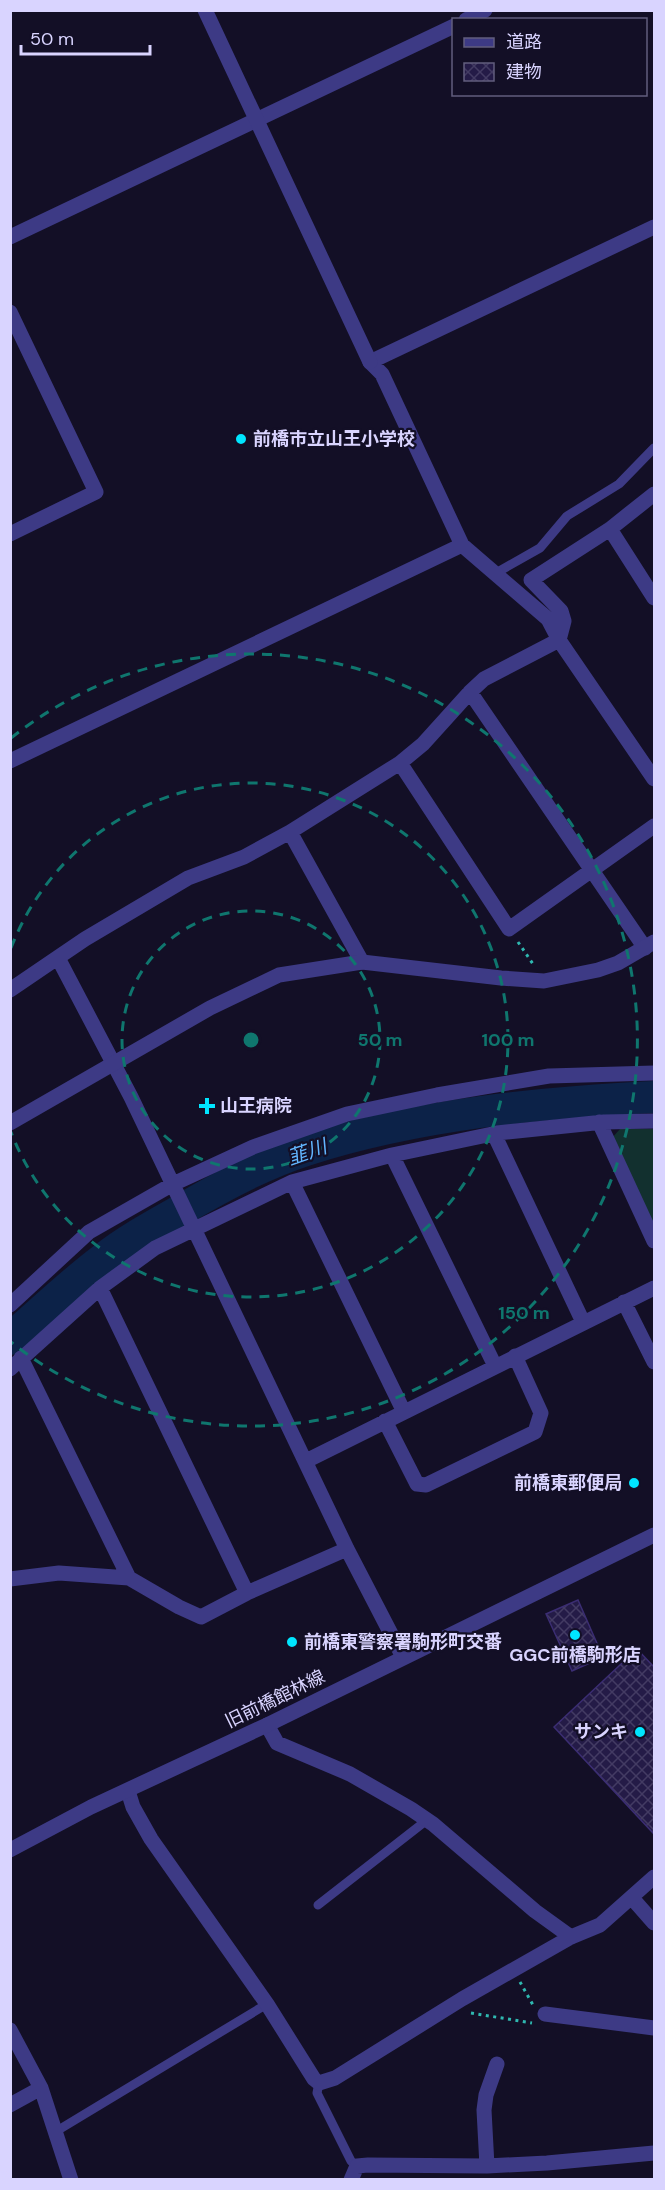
<svg xmlns="http://www.w3.org/2000/svg" width="665" height="2190" viewBox="0 0 665 2190" font-family="'DM Sans','Noto Sans JP',sans-serif">
<style>
.green{fill:#12302f}
.lines{fill:none;stroke-linecap:round;stroke-linejoin:round}
.river{stroke:#0c2248;stroke-width:32}
.building{fill:url(#building-cross-hatch);stroke:#3b2d73;stroke-width:1.5}
.path{stroke:#2fb8b0;stroke-width:3;stroke-dasharray:3 4.5;stroke-linecap:butt}
.service{stroke:#3d3a85;stroke-width:9}
.minor{stroke:#3d3a85;stroke-width:15}
.tertiary{stroke:#3d3a85;stroke-width:15}
.ring{fill:none;stroke:#0f766e;stroke-width:3;stroke-dasharray:10 8}
.poi-dot{fill:#00e5ff;stroke:#130f26;stroke-width:2}
.labels{text-anchor:middle;stroke-width:4.5;stroke-linejoin:round;paint-order:stroke}
.poi-label{font-size:18px;font-weight:bold;fill:#d9d4ff;stroke:#130f26;text-anchor:start}
.street-label{font-size:18px;fill:#d9d4ff;stroke:#130f26}
.water-label{font-size:20px;font-style:italic;fill:#62b6ff;stroke:#130f26}
.centre{fill:#0f766e;stroke:#130f26;stroke-width:3}
.ring-label{font-size:18px;text-anchor:middle;font-weight:bold;fill:#0f766e;stroke:#130f26;stroke-width:4.5;stroke-linejoin:round;paint-order:stroke}
</style>
<defs>
<pattern id="building-cross-hatch" width="8" height="8" patternUnits="userSpaceOnUse" patternTransform="scale(1.5)"><rect width="8" height="8" fill="#241b47"/><path d="M0 0l8 8M0 8l8-8" fill="none" stroke="#433b63"/></pattern>
</defs>
<rect width="100%" height="100%" fill="#130f26"/>
<path class="green" d="M620,1129H654V1228L612,1138Z"/>
<g class="lines">
<path class="river" d="M10,1339C41,1312 71,1283 103,1259C126,1241 151,1227 176,1213C217,1189 260,1165 306,1150C419,1114 537,1103 654,1097"/>
</g>
<path class="building" d="M578,1600L603,1657L572,1671L546,1614Z
M637,1649L654,1667V1834L554,1727Z"/>
<g class="lines">
<path class="path" d="M518,942L533,964
M520,1982L533,2005
M471,2013L532,2023"/>
<path class="service" d="M496,573L540,548L567,516L619,484L654,448
M318,1905L427,1820
M319,2083L317,2093L351,2161L357,2166
M55,2132L267,2004"/>
<path class="minor" d="M466,20L485,10
M654,227L370,362L382,374L462,545L548,619L559,640L654,779
M10,237L454,26
M10,312L96,492L10,534
M610,529L654,598
M470,692L645,948
M10,761L462,545
M400,763L509,929L654,826
M290,832L362,962
M58,958L131,1097L347,1549L403,1657
M10,990L85,939L188,878L244,857L290,832L400,763L423,744L470,692L484,679L559,640L564,621L561,611L531,580L610,529L654,494
M599,1122L654,1241
M494,1134L583,1322
M392,1155L495,1366
M292,1182L404,1412
M100,1288L247,1593
M624,1302L654,1362
M10,1305L89,1232L173,1184L253,1147L347,1114L437,1095L549,1076L654,1073
M21,1358L129,1578
M10,1369L100,1288L155,1248L292,1182L392,1155L497,1133L604,1122L654,1121
M385,1421L417,1484L426,1485L535,1432L541,1413L515,1356
M306,1461L654,1288
M10,1579L59,1573L129,1578L179,1607L201,1617L247,1593L347,1549
M267,1725L277,1743L350,1774L411,1809L433,1824L535,1911L571,1937
M128,1791L133,1807L151,1839L267,2004L314,2079L319,2083L335,2078L462,1999L571,1937L600,1925L654,1877
M632,1898L654,1923
M545,2014L654,2028
M10,2030L41,2088L71,2180
M10,2105L41,2088
M487,2166L484,2110L486,2095L497,2064
M351,2180L357,2166L368,2165L487,2166L547,2163L654,2153"/>
<path class="tertiary" d="M205,10L370,362
M10,1123L210,1008L279,975L362,962L501,978L544,981L598,970L618,963L654,942
M10,1850L91,1807L267,1725L654,1535"/>
</g>
<g class="ring">
<circle cx="251" cy="1040" r="129"/>
<path d="M11 948A257 257 0 1 1 11 1132"/>
<path d="M11 738A386 386 0 1 1 11 1342"/>
</g>
<g class="poi-dot">
<circle cx="241" cy="439" r="6"/>
<path d="M204 1097h6v6h6v6h-6v6h-6v-6h-6v-6h6z"/>
<circle cx="634" cy="1483" r="6"/>
<circle cx="575" cy="1635" r="6"/>
<circle cx="292" cy="1642" r="6"/>
<circle cx="640" cy="1732" r="6"/>
</g>
<g class="labels">
<g class="poi-label">
<text x="253" y="445">前橋市立山王小学校</text>
<text x="220" y="1112">山王病院</text>
<text x="622" y="1489" text-anchor="end">前橋東郵便局</text>
<text x="304" y="1648">前橋東警察署駒形町交番</text>
<text x="575" y="1661" text-anchor="middle">GGC前橋駒形店</text>
<text x="628" y="1738" text-anchor="end">サンキ</text>
</g>
<g class="street-label">
<text transform="translate(275 1699) rotate(-26)" y="6">旧前橋館林線</text>
</g>
<g class="water-label">
<text transform="translate(307 1152) rotate(-19)" y="7">韮川</text>
</g>
</g>
<circle cx="251" cy="1040" r="9" class="centre"/>
<g class="ring-label">
<text x="380" y="1046">50 m</text>
<text x="508" y="1046">100 m</text>
<text x="524" y="1319">150 m</text>
</g>
<rect width="665" height="2190" fill="none" stroke="#d9d4ff" stroke-width="24"/>
<rect x="452" y="18" width="195" height="78" fill="#130f26" stroke="#625e7d" stroke-width="1.5"/>
<rect x="464" y="38" width="30" height="9" fill="#3d3a85" stroke="#625e7d" stroke-width="1.5"/>
<text x="506" y="48" font-size="18" fill="#d9d4ff">道路</text>
<rect x="464" y="63" width="30" height="18" fill="url(#building-cross-hatch)" stroke="#625e7d" stroke-width="1.5"/>
<text x="506" y="78" font-size="18" fill="#d9d4ff">建物</text>
<path d="M21 45v9h129v-9" fill="none" stroke="#d9d4ff" stroke-width="3"/>
<text x="30" y="45" font-size="18" fill="#d9d4ff" stroke="#130f26" stroke-width="4.5" paint-order="stroke">50 m</text>
</svg>
